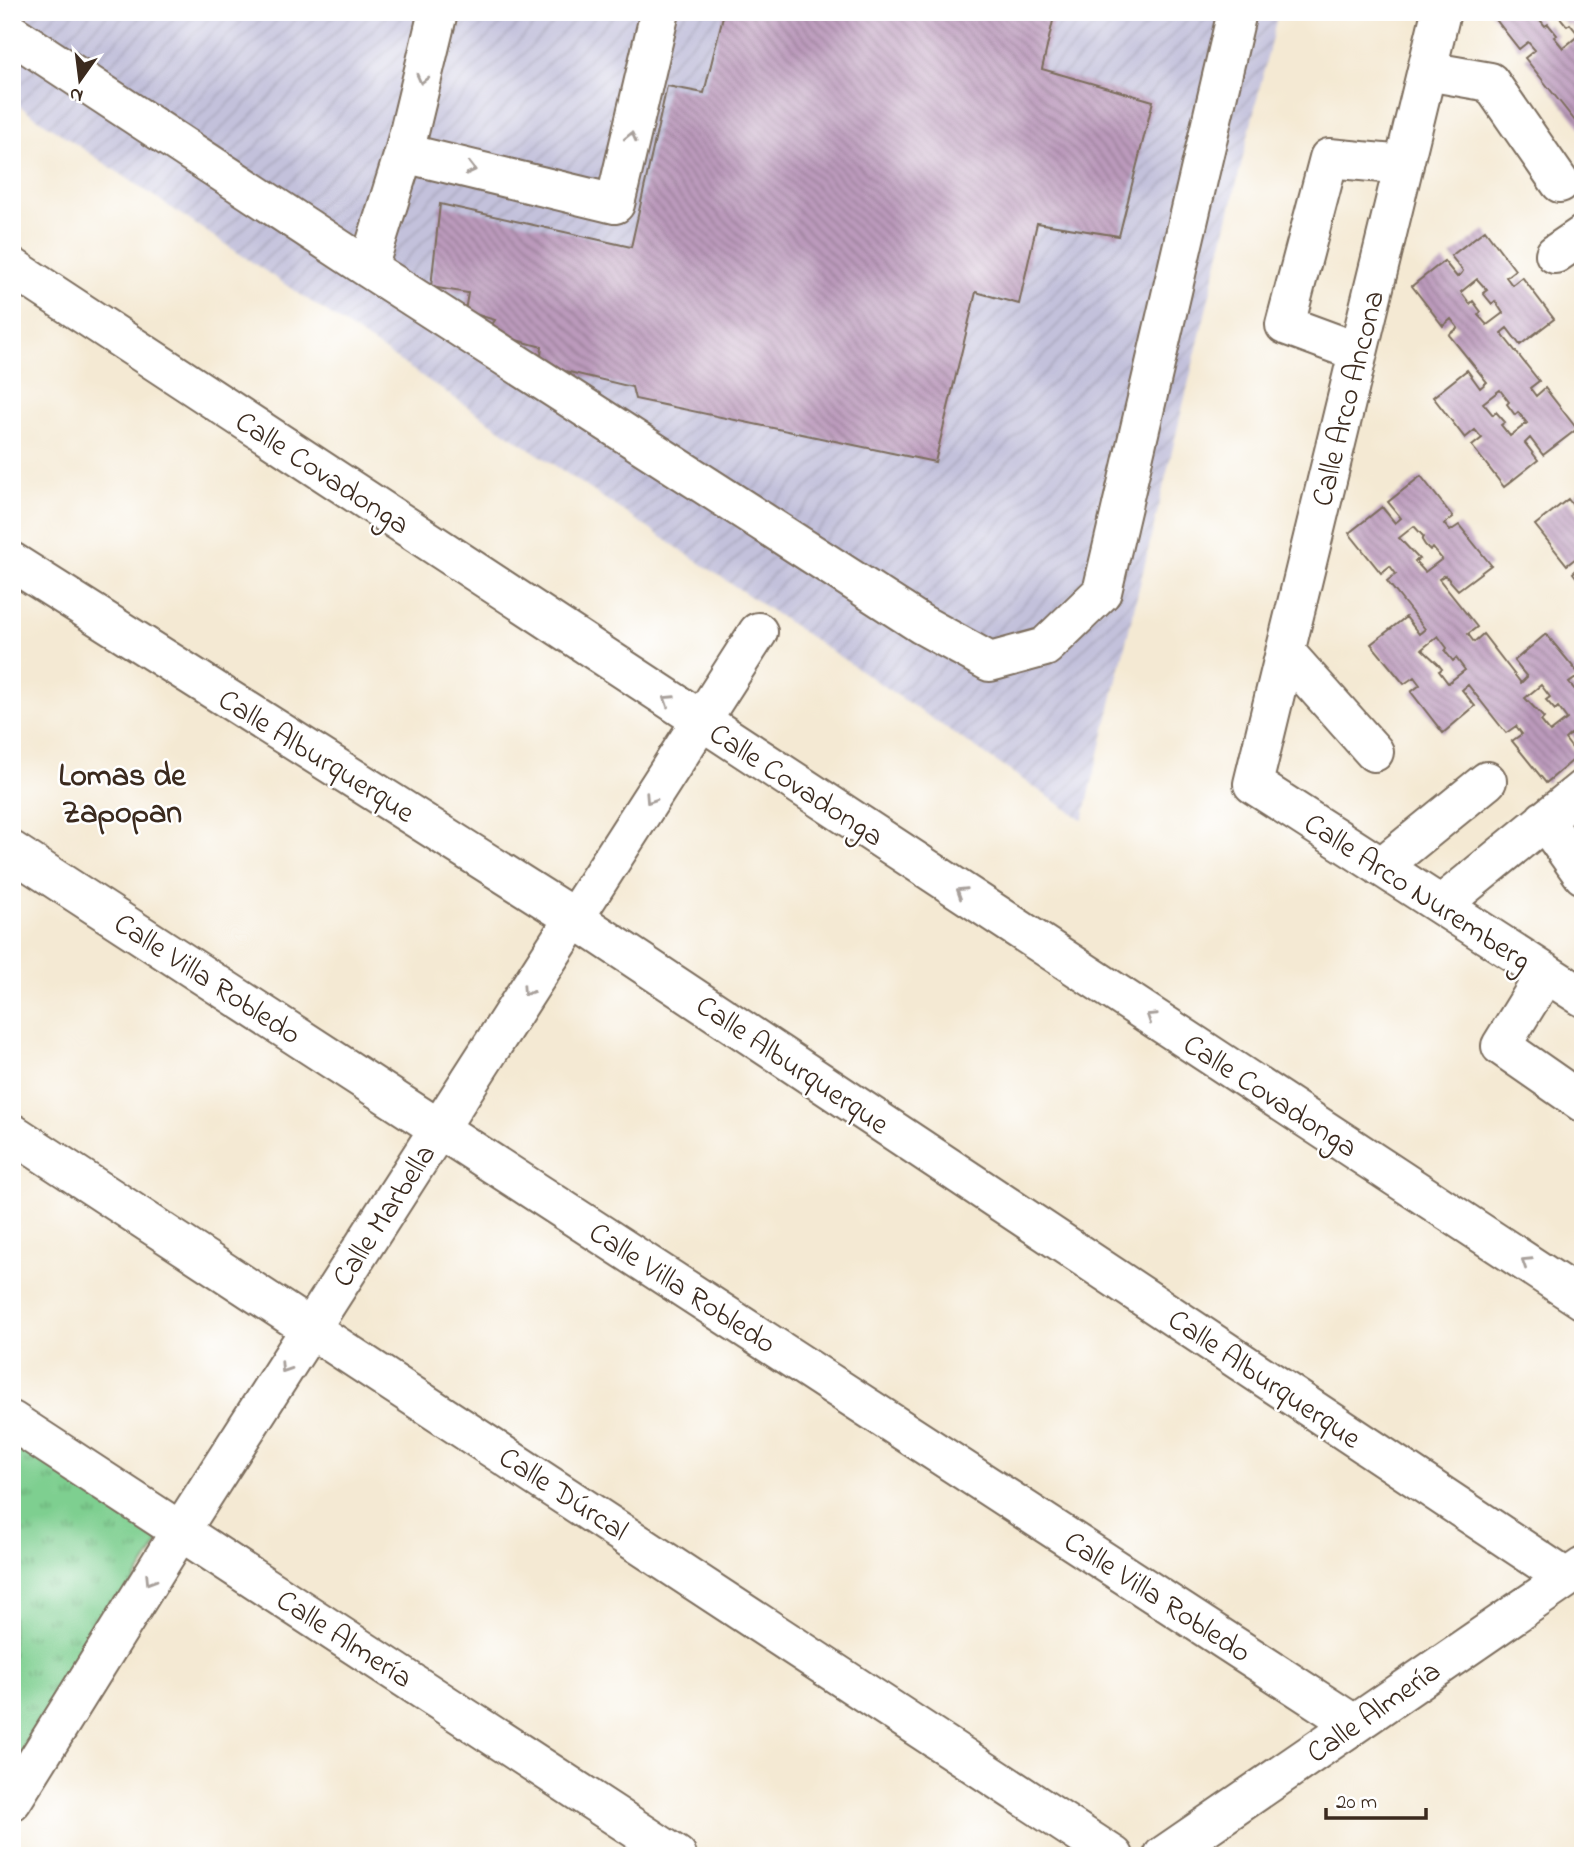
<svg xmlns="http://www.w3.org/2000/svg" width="1595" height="1868" viewBox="0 0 1595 1868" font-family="'Indie Flower',sans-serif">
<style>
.industrial{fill:url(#industrial-furrows)}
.park{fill:url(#park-tufts);stroke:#5c7c57;stroke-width:2}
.building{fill:url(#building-back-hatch);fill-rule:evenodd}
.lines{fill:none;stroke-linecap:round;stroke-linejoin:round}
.minor-casing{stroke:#7c6d5d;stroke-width:42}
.minor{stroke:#fff;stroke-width:38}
.oneway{stroke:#a79f9a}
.labels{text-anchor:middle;stroke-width:5;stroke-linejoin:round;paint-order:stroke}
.street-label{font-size:30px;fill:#3b2a1e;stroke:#fff}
.neighbourhood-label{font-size:32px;font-weight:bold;fill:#3b2a1e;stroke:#fff}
</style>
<defs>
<pattern id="industrial-furrows" width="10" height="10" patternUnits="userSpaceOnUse" patternTransform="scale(1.75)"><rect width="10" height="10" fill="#c3c1db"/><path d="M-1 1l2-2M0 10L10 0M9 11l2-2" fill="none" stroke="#a8a6bc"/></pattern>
<pattern id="park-tufts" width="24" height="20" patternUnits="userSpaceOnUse" patternTransform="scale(1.75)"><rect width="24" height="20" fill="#7ecf90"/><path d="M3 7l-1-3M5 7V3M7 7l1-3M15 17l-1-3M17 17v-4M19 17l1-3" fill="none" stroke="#68a875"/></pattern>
<pattern id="building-back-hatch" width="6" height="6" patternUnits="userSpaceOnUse" patternTransform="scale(1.75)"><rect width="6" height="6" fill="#bb9abc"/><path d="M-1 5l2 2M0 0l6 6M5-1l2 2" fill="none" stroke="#997e98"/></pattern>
</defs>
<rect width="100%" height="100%" fill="#fff"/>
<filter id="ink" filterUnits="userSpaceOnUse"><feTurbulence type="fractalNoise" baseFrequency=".0143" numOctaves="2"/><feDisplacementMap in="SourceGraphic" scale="14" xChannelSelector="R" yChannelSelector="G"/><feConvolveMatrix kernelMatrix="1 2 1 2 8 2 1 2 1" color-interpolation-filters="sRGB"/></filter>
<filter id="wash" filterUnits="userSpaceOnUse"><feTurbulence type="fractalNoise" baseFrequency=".00686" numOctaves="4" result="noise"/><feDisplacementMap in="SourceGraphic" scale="28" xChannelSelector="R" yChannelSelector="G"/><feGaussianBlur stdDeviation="1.57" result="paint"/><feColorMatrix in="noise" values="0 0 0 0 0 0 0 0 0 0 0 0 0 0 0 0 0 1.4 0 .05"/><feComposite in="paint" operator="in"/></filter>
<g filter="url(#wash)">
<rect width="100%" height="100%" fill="#f4e9d3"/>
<path class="industrial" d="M12,12H1278L1083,820L12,101Z"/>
<path class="park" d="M12,1436L166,1531L12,1774Z"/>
<g id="blocks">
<path class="building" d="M724,12H1055L1042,69L1153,101L1119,236L1037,223L1019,304L976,292L935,462L635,399L632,387L540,365L542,347L487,332L495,320L465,311L468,293L431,287L440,204L631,247L667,86L704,93Z
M1490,12H1540L1536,15L1545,26L1548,24L1557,35L1554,37L1563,48L1579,35L1570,24L1567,26L1558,15L1562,12H1583V51L1577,55L1583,63V131L1525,58L1535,50L1528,42L1519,49Z
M1485,230L1515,270L1506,277L1512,285L1522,277L1554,319L1520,345L1507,328L1501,333L1539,381L1530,388L1536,396L1545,388L1577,429L1543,455L1530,438L1525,443L1538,460L1504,487L1472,446L1482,438L1475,430L1465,438L1433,397L1467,370L1480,388L1487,382L1449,335L1458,328L1451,319L1443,326L1412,286L1444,261L1457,277L1461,274L1463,271L1451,256ZM1477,279L1487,290L1483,293L1487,298L1492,304L1495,301L1503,313L1487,325L1478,315L1481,312L1473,301L1470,304L1461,292ZM1500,390L1509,402L1507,404L1515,415L1518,412L1527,423L1510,436L1501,425L1505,422L1496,412L1493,415L1483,403Z
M1421,476L1453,517L1444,524L1450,531L1459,525L1491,565L1458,590L1445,575L1439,579L1477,627L1468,634L1474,642L1483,634L1521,683L1527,677L1514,661L1546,634L1580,675L1569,683L1576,691L1583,686V749L1571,734L1565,739L1578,756L1546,783L1512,741L1522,734L1516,726L1506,733L1468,685L1462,690L1475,706L1443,733L1411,692L1420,685L1414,677L1404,684L1371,644L1406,617L1419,634L1425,629L1387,581L1396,574L1390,566L1381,573L1349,533L1382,507L1395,523L1401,518L1388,502ZM1414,526L1424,537L1422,540L1425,545L1430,550L1433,548L1442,559L1425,572L1415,561L1419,559L1399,538ZM1438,636L1447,648L1445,651L1453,661L1456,658L1465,670L1448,683L1439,671L1442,669L1438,664L1422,649ZM1541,685L1550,697L1546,700L1555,710L1558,707L1567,719L1550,732L1541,721L1544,718L1525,698Z
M1583,487V506L1574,495Z
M1568,499L1580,514L1583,513V586L1573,573L1582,565L1576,558L1567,565L1535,525Z"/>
</g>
</g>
<g filter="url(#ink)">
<use href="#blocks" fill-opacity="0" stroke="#7c6d5d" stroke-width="2"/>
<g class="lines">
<g class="minor-casing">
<path id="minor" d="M1441,12L1253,784L1583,997
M12,34L368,268L921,624L990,662L1045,647L1102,592L1237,12
M1427,71L1490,82L1560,183
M404,153L615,204L660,12
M1555,254L1583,235
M12,267L1583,1300
M368,268L404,153L438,12
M1358,352L1285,325L1329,158L1404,165
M12,562L574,918L1566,1578
M1285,652L1374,752
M1544,820L1583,875
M12,851L1354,1724
M1381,867L1487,781
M1441,905L1583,789
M1546,973L1501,1046L1583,1103
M12,1133L1114,1856
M12,1421L677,1856
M12,1801L181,1530L758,632
M1163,1856L1583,1567"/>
</g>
<use href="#minor" class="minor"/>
</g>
<defs><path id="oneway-chevron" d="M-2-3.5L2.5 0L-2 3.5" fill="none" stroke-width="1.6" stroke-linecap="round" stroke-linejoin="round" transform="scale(1.75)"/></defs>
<g class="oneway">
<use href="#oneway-chevron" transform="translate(422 79) rotate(104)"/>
<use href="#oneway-chevron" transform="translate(631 137) rotate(-77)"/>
<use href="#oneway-chevron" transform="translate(471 169) rotate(14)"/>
<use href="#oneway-chevron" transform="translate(668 700) rotate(-147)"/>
<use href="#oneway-chevron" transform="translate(650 799) rotate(123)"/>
<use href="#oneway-chevron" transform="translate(961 892) rotate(-147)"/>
<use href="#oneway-chevron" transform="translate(527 991) rotate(123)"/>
<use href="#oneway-chevron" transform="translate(1151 1017) rotate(-147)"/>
<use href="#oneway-chevron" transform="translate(1526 1262) rotate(-147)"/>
<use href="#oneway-chevron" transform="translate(285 1368) rotate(123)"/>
<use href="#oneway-chevron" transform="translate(150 1580) rotate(122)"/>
</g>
</g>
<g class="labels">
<g class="street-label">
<text transform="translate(1347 398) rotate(-76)" y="10">Calle Arco Ancona</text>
<text transform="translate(323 472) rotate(33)" y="10">Calle Covadonga</text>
<text transform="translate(317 755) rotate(32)" y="10">Calle Alburquerque</text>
<text transform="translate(797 784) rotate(33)" y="10">Calle Covadonga</text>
<text transform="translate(1418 891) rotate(33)" y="10">Calle Arco Nuremberg</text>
<text transform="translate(208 978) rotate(33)" y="10">Calle Villa Robledo</text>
<text transform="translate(793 1064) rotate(34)" y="10">Calle Alburquerque</text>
<text transform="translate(1271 1095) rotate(33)" y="10">Calle Covadonga</text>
<text transform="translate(383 1215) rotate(-57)" y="10">Calle Marbella</text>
<text transform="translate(683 1287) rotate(33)" y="10">Calle Villa Robledo</text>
<text transform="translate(1265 1378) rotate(34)" y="10">Calle Alburquerque</text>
<text transform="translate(564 1493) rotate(33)" y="10">Calle Dúrcal</text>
<text transform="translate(1158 1596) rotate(33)" y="10">Calle Villa Robledo</text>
<text transform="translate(345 1638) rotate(33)" y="10">Calle Almería</text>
<text transform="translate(1373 1711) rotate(-35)" y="10">Calle Almería</text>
</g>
<g class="neighbourhood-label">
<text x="122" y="785">Lomas de<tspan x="122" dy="37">Zapopan</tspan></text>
</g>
</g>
<rect width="1595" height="1868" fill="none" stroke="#fff" stroke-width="42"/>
<g transform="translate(80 80) rotate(194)" stroke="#ffffff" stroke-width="5" paint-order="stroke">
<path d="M0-5L12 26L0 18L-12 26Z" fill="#3b2a1e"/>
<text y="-10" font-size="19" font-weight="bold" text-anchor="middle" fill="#3b2a1e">N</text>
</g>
<path d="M1326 1808v10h100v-10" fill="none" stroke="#3b2a1e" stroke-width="3.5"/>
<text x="1336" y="1808" font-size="21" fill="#3b2a1e" stroke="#ffffff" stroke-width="5" paint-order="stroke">20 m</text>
</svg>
